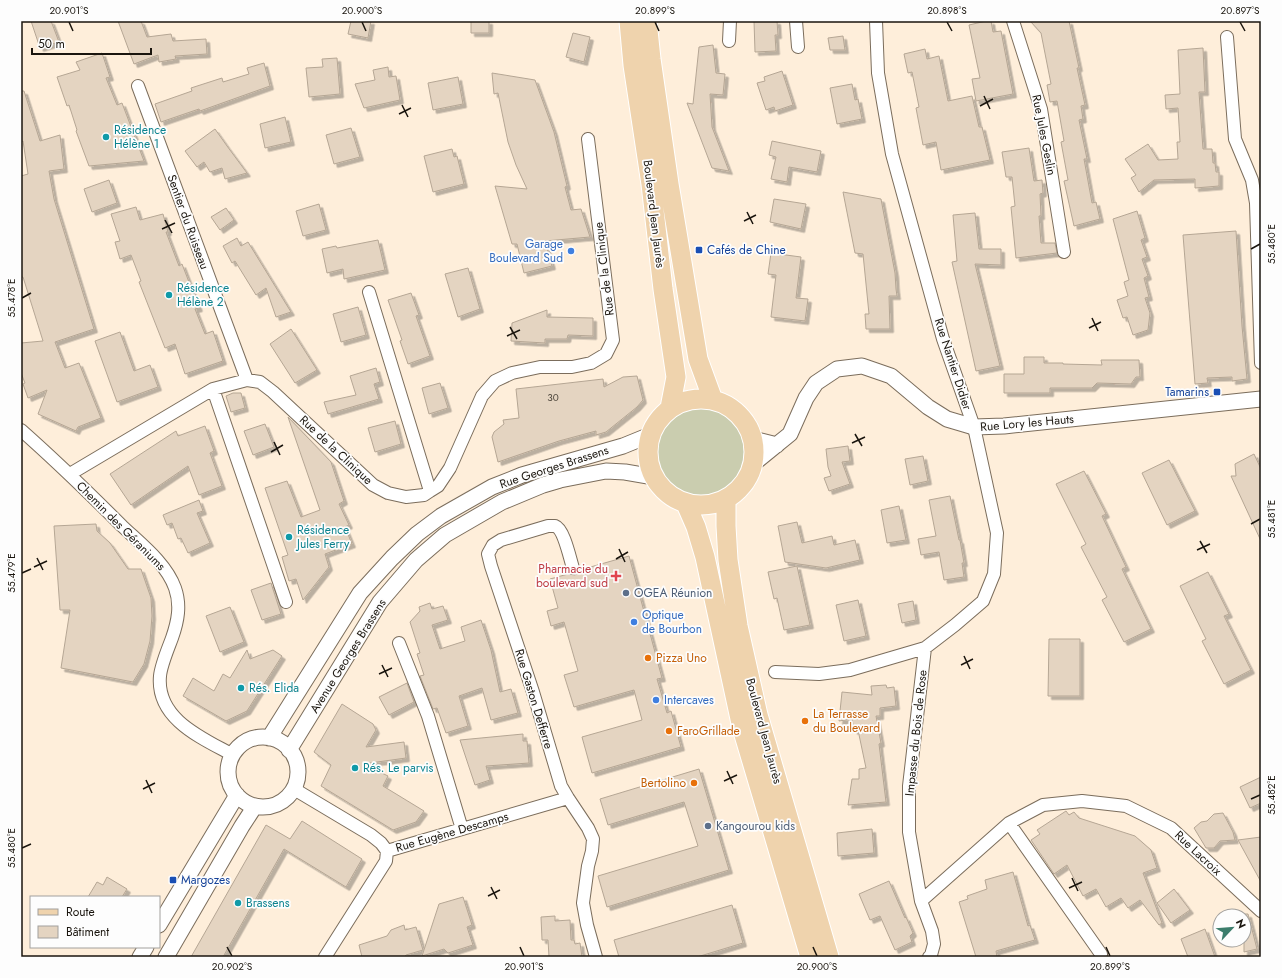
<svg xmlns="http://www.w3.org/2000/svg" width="1282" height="978" viewBox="0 0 1282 978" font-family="Jost,sans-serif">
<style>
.green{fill:#cacdaf}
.building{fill:#e4d4c1;stroke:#b5a694;filter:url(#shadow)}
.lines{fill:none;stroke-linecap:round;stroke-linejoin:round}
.minor-casing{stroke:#7b6d5c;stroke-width:14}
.tertiary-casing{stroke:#7b6d5c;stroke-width:17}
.primary-casing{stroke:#fff;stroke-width:21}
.minor{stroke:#fff;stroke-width:12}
.tertiary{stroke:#fff;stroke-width:15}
.primary{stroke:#efd3ad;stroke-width:19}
.ticks{fill:none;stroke:#1a150e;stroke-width:1.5}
.culture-dot{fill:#0f9aa8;stroke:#fdfdfd;stroke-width:1.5}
.transit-dot{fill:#1a4fb4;stroke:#fdfdfd;stroke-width:1.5}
.shop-dot{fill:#3f7fe0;stroke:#fdfdfd;stroke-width:1.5}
.health-dot{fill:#e0444e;stroke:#fdfdfd;stroke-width:1.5}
.service-dot{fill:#5c6f8a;stroke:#fdfdfd;stroke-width:1.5}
.food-dot{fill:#e8710a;stroke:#fdfdfd;stroke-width:1.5}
.labels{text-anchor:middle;stroke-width:3.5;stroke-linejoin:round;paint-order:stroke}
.number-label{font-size:10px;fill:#4c453b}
.culture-label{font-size:12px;fill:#0d838f;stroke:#fdfdfd;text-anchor:start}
.street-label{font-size:12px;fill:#1a150e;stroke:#fdfdfd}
.shop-label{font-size:12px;fill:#366cbe;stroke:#fdfdfd;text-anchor:start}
.transit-label{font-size:12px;fill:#164399;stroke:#fdfdfd;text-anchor:start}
.health-label{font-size:12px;fill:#be3a42;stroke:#fdfdfd;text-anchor:end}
.service-label{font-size:12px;fill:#4e5e75;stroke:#fdfdfd;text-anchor:start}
.food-label{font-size:12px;fill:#c56008;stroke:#fdfdfd;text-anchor:start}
.neatline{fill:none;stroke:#1a150e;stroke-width:1.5}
.ticks-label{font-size:10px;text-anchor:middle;fill:#1a150e}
</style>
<defs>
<filter id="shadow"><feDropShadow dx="3.5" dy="3.5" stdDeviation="0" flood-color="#0004"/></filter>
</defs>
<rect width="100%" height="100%" fill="#feeeda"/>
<path class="green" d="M656 452a44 44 0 1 1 88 0a44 44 0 1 1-88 0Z"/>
<path class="building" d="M31,21H51L59,42L40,48Z
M118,21H141L147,37L171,34L173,41L206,39L207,54L175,56L176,59L159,62L158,55L134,64Z
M351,21H371L368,38L348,34Z
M471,21H489V33H471Z
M754,21H777L778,35H775L776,51L755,52Z
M986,21H991L993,32L1001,31L1013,94L976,101L972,79L980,78L969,25Z
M1030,21H1069L1079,68H1077L1085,105L1081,106L1083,119L1079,120L1087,159H1084L1092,203L1096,202L1100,219L1074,226L1064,181L1068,180L1061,142L1064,141L1057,101L1050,102L1047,85L1051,84L1041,33Z
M573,33L590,37L584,62L566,57Z
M843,36L845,50H830L828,38Z
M713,45L716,73L725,74L723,95L710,94L712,127L729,171L712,168L687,103L693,104L699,47Z
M1203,48L1205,92H1199L1203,149H1212L1213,163H1215L1216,172H1219V186L1195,188V179L1154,180L1139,192L1131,178L1136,175L1125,159L1148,144L1158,160L1178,159L1177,142H1180L1178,108L1166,109L1165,95L1180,94L1178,50Z
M925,49L927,59L939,56L948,101L972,96L979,127H982L990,160L941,170L936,142L923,145L916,108L919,107L912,72L908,73L904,54Z
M102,53L110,77L106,78L117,105L122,103L144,161L89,166L76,131L77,130L69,105L67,106L57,77L80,70L76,62Z
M337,58L340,94L309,97L306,68L323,67L322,59Z
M264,63L270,86L200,111L199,109L161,122L155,104L192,91L191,88L222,78L223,82L249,74L247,68Z
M388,67L389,77L396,76L400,100L364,108L355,84L375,80L373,70Z
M782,71L793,105L775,111L774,107L766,110L757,83L765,81L764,77Z
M492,73L535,80L554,132L567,186L565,187L571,210L581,209L590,237L545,241L552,266L524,273L517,244H512L495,186L527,189L516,165L508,142L498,93L494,94Z
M458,77L463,104L433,110L428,83Z
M852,84L855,100L858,99L862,119L837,124L830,88Z
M21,91H24L40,141L60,135L64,169L49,171L54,199L94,329L55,342L65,368L79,363L101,418L78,427L76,431L38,414L47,390L28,398L23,384L25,383L21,373V343L43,341L23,277H21V176L28,174L23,141L21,142Z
M285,117L291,142L265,148L260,124Z
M351,128L360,157L334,164L326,135Z
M215,129L227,146L247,173L225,179L222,168L210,172L204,162L197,167L185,151Z
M772,141L821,151L817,172L789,167L787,182L771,179L776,157L769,155Z
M1029,148L1034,181L1042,180L1043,193L1040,194L1041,216H1039L1041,243H1055L1057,253L1016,258L1011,207L1015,206L1012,177H1006L1002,152Z
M452,149L454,157L457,156L464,184L433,192L424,156Z
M109,180L117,203L92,212L84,189Z
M843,192L881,199L895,273L896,289L897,296H889L890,329H866L865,314H869L863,254L855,253Z
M774,199L806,204L801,229L770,222Z
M319,204L326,230L303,236L296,211Z
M136,207L140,220L163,214L168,232H166L179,266L182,264L199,308L195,309L205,334L213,331L223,361L185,374L175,344L165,348L139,282L141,281L131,255L120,259L115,242L120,241L111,214Z
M226,208L234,220L220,230L211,217Z
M1137,211L1145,238L1141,240L1147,257L1142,259L1148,276L1144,278L1149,297L1145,298L1150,313L1148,330L1133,335L1127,317L1123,318L1117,300L1128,296L1124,282L1129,280L1113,219Z
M975,213L979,249H1001V265L975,264L1000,366L976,371L952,262L957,261L953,215Z
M1236,231L1242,326L1247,379L1232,381V377L1207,378L1208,383L1195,384L1183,235Z
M237,238L241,246L248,242L291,312L276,317L266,288L256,295L235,261L232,263L223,246Z
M378,240L385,270L344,279L343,269L327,273L322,249L336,246L337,248Z
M771,253L801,257L796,298L808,299L805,321L771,317L776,275L768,274Z
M468,268L480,309L458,317L445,274Z
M411,293L419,315L416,316L430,356L408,364L400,341L402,340L388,300Z
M358,307L366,335L341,342L333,314Z
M547,310V317L593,318V336L568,335L567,339H545V343L511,341L512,323Z
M291,329L317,370L295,383L270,344Z
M120,332L134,371L150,365L158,387L117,402L95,341Z
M1024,357H1044V363H1063V364L1102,365L1101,360H1139L1140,377H1136L1131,384L1097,383L1092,388H1050V393H1004V374H1024Z
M376,368L380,382L374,384L379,399L328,414L324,402L356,395L350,376Z
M637,376L643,400L637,407L606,432L596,435V431L559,441L498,462L492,437L494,432L504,424L503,420L519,418L516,389L603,379L604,387L623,377Z
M440,383L448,408L429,414L422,388Z
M233,393H241L245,408L231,412L226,396Z
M288,417L331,462L344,501L339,504L349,525L345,527L352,544L325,554L329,567L303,600L296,579L289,581L282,557L288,555L265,488L287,481L301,517L320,510Z
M395,421L401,444L375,452L368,428Z
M265,424L274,447L253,455L244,431Z
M205,426L214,451L210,453L222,486L199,495L188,466L131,505L110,474L176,431L178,436Z
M848,446L850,461L842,462L850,484L829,491L824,478L831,476L828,467L826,449Z
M1254,454L1261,469V541L1231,476H1236L1235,464Z
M923,456L928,481L910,485L905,459Z
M1169,460L1195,511L1167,525L1142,473Z
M1084,471L1106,514L1102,516L1126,567L1122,569L1151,629L1124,642L1102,600L1107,597L1081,547L1086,544L1056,484Z
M950,496L959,540H960L964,563H962L964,577L944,580L939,552L921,555L918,539L936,536L929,500Z
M199,500L203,511L197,513L210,543L188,553L181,538L178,539L172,523L167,525L163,515Z
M899,506L906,540L887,543L881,510Z
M797,522L802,543L832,536L834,545L855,540L860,560L826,568L785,562L778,526Z
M96,524L97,531L110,543L128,569H141L151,598L152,616L150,641L144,664L133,682L61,668L70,610H60L54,526Z
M629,556L662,678L657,679L667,713L671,711L681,747L592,773L582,737L642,720L634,690L574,707L564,675L578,671L564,622L551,626L547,611L558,608L550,579L568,574L575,575L578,573L580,570Z
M797,566L810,625L784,630L777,598L774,599L768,572Z
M1208,572L1229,614L1224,616L1251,670L1224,684L1202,641L1206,639L1180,586Z
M271,583L281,614L262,620L251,590Z
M858,600L866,636L844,641L836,605Z
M913,601L916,620L902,623L898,604Z
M430,603L432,609L443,606L448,620L432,625L440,649L465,641L461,627L481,620L491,650L500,692L511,689L518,713L491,720L482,688L459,696L468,726L446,733L437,708L433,709L420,676L424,675L417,654L420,653L410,622L420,611L419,607Z
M230,607L244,642L220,652L206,616Z
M1049,639H1080V696H1048Z
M247,650L250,659L273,650L282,656L247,711L226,721L183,696L193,678L214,691L223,674L230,678Z
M407,683L414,702L389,715L379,697Z
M886,685L887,688L894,687L896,706L880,708V716H876L881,743L879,744L886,802L848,805L852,779H859V769L866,768L858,730L854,731L852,719L839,721L842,692L872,695L871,686Z
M342,704L373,724L376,730L366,747L404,742L406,758L363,764L388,776L383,786L424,811L416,822L393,830L321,786L331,765L314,752Z
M523,734V741H527L529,763L486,766L490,780L475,785L460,740Z
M699,769L729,870L607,907L598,876L698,846L684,802L608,825L600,799Z
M1261,777V803L1250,808L1240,787Z
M1066,811L1069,815L1074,812L1079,818L1135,836L1151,850L1157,868L1143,873L1162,923L1159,925L1140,900L1128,908L1121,898L1106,907L1096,889L1083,896L1067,865L1054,874L1031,840L1040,834L1037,830Z
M1223,813L1233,832L1235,840L1220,841L1214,848H1206L1194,828L1201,822L1207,821L1214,814Z
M302,821L362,859L346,887L284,849L223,957H191L266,825L290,839Z
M872,829L874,853L838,856L837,833Z
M1261,837V882L1238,840Z
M1013,872L1028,926L1030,925L1035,940L996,951L997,957H976L959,902L968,899L967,896L987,889L985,880Z
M107,877L127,889L122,897H88L97,882L103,885Z
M889,881L905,918L906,917L913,933L910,936L912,942L895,950L880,916L870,920L859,894Z
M1174,889L1190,910L1171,923L1157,903Z
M463,897L472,925L467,927L473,945L448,953L444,949L422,956L439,904Z
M732,905L743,943L697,957H619L614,940Z
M1244,914H1248L1257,949L1244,952Z
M555,916V921L570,920L571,940H574L575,944L580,943L582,957H549L548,940H542L541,917Z
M404,925L405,930L416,927L423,950L406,955L404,957H362L359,945L387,936L391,930Z
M1205,929L1215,957H1188L1181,939Z"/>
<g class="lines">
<g class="minor-casing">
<path id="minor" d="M796,21L798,47
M1013,21L1041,109L1064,252
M1227,37L1235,139L1252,180L1256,203L1261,363
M729,41L730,21
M138,86L247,380
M369,292L430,491
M213,389L286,602
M21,430C56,461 89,493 122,526C141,544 166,563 175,588C181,605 178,621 172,638C168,649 161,665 160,676C156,719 202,738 233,755
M70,474L213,389L247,380L260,382L273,392L373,485L388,493L406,497L424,495L430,491L438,486L450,468L482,396L495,381L512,373L540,367H572L591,363L606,354L613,340L588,139
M573,568C570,559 564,529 555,526C555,526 549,526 548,526L501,540L493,545L488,554L491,566L533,692L561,786L568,798L588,828L593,839L592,851L588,866L583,903L587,925L596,957
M399,643L428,716L462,829
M925,648L909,786V832L921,901L932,931L934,944L931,955L929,957
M775,672L819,674L850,670L925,648L955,625L983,601L994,574L997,533L974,427L943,339L892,154L878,73L876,21
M294,789L371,835L381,843L387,851
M1009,823L1101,954
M387,851L568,798
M921,901L1009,823L1043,805L1082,801L1126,806L1171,828L1261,911
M325,957L386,861L387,851"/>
</g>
<g class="tertiary-casing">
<path id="tertiary" d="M753,439L777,445
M753,464L790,434L806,398L816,383L837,369L862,366L891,376L928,407L947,419L974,427L1004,426L1261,399
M228 772a35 35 0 1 1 70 0a35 35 0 1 1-70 0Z
M269,738L360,593L392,558L417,534L441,516L492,487L522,475L623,446L650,435
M289,750L380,602L416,560L445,535L502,502L543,485L560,480L606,471L625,472L654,477
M159,925L237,795
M140,957L146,947
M166,957L242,826L255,806"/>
</g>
<g class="primary-casing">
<path id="primary" d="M629,21L633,65L651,184L663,289L676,377L670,408
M647,21L651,59L669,184L698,359L713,400
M648 452a53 53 0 1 1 106 0a53 53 0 1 1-106 0Z
M726,500V526L728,560L738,626L758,715L829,957
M686,504L696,527L705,557L742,728L810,957"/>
</g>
<use href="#minor" class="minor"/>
<use href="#tertiary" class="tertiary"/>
<use href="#primary" class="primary"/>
</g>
<path class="ticks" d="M69,22L73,31M362,22L366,31M655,22L659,31M947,22L952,31M1240,22L1245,31M984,96L990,109M402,105L408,117M980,106L993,99M399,114L411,108M747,212L753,224M165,220L172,233M744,221L756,215M162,229L175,223M1251,249L1260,244M22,298L31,293M1092,318L1098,331M510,327L517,339M1089,328L1101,322M507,336L520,330M855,434L862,446M274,442L280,455M852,443L865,437M271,452L283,445M1251,524L1260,519M1200,541L1207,553M619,549L625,562M1197,550L1210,544M37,558L43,570M616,559L628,552M34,567L47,561M22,573L31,569M964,656L970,669M382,665L388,677M961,665L973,659M379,674L392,668M727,771L733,784M146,780L152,793M724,781L737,775M143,789L155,783M1251,799L1260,795M22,848L31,844M1072,878L1078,891M491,887L497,899M1069,888L1082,882M488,896L500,890M227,947L232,956M520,947L524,956M813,947L817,956M1106,947L1110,956"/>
<g class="culture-dot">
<circle cx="106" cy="137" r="4"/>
<circle cx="169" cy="295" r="4"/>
<circle cx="289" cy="537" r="4"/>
<circle cx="241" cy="688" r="4"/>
<circle cx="355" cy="768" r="4"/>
<circle cx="238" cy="903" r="4"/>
</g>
<g class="transit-dot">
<rect x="695" y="246" width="8" height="8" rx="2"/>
<rect x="1213" y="388" width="8" height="8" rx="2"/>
<rect x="169" y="876" width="8" height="8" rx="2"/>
</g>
<g class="shop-dot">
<circle cx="571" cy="251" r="4"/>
<circle cx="634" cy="622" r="4"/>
<circle cx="656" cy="700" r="4"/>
</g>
<path class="health-dot" d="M614 570h4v4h4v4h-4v4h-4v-4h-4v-4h4z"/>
<g class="service-dot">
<circle cx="626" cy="593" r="4"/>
<circle cx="708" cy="826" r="4"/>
</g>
<g class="food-dot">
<circle cx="648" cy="658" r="4"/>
<circle cx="805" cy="721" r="4"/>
<circle cx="669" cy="731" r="4"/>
<circle cx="694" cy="783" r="4"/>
</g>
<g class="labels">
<g class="number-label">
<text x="553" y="401">30</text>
</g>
<g class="culture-label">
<text x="114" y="134">Résidence<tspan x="114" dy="14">Hélène 1</tspan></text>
<text x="177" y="292">Résidence<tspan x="177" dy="14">Hélène 2</tspan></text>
<text x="297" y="534">Résidence<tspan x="297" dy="14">Jules Ferry</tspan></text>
<text x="249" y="692">Rés. Elida</text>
<text x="363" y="772">Rés. Le parvis</text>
<text x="246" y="907">Brassens</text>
</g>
<g class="street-label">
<text transform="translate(1044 135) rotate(79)" y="4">Rue Jules Geslin</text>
<text transform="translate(654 214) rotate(83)" y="4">Boulevard Jean Jaurès</text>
<text transform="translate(188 222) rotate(70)" y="4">Sentier du Ruisseau</text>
<text transform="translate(604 269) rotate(-97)" y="4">Rue de la Clinique</text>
<text transform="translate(953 364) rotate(72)" y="4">Rue Nantier Didier</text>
<text transform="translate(1027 423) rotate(-5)" y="4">Rue Lory les Hauts</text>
<text transform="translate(336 450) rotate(43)" y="4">Rue de la Clinique</text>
<text transform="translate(554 467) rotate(-18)" y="4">Rue Georges Brassens</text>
<text transform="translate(121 526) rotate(45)" y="4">Chemin des Géraniums</text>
<text transform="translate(348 656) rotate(-58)" y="4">Avenue Georges Brassens</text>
<text transform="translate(534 699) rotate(73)" y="4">Rue Gaston Defferre</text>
<text transform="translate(764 731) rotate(75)" y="4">Boulevard Jean Jaurès</text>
<text transform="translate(916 733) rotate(-84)" y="4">Impasse du Bois de Rose</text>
<text transform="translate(452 832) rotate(-16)" y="4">Rue Eugène Descamps</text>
<text transform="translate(1198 853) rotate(43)" y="4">Rue Lacroix</text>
</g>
<g class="shop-label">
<text x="563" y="248" text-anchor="end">Garage<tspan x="563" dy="14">Boulevard Sud</tspan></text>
<text x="642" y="619">Optique<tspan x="642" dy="14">de Bourbon</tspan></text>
<text x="664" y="704">Intercaves</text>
</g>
<g class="transit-label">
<text x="707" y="254">Cafés de Chine</text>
<text x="1209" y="396" text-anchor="end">Tamarins</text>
<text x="181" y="884">Margozes</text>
</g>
<g class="health-label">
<text x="608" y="573">Pharmacie du<tspan x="608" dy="14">boulevard sud</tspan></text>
</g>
<g class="service-label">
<text x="634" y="597">OGEA Réunion</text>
<text x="716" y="830">Kangourou kids</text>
</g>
<g class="food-label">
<text x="656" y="662">Pizza Uno</text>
<text x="813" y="718">La Terrasse<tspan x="813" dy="14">du Boulevard</tspan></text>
<text x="677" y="735">FaroGrillade</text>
<text x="686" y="787" text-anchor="end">Bertolino</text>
</g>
</g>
<rect width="1282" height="978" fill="none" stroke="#fdfdfd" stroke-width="44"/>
<rect x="30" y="896" width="130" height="52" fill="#fdfdfd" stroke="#a2a09d"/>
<rect x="38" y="909" width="20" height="6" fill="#efd3ad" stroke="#a2a09d"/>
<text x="66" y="916" font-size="12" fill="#1a150e">Route</text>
<rect x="38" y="926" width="20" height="12" fill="#e4d4c1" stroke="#a2a09d"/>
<text x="66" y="936" font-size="12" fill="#1a150e">Bâtiment</text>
<g transform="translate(1232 928) rotate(64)"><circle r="19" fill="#fdfdfd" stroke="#a2a09d"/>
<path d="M0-3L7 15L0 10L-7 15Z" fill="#3c7d6c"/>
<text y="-6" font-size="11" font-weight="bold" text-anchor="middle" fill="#1a150e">N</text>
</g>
<path d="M32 48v6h119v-6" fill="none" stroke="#1a150e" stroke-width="2"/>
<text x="38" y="48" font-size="12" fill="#1a150e" stroke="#fdfdfd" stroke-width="3" paint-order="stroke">50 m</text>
<rect x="22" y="22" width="1238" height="934" class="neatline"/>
<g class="ticks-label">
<text x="69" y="14">20.901°S</text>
<text x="362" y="14">20.900°S</text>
<text x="655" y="14">20.899°S</text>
<text x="947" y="14">20.898°S</text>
<text x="1240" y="14">20.897°S</text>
<text transform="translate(1271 244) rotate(-90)" y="4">55.480°E</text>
<text transform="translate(11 298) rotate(-90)" y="4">55.478°E</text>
<text transform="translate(1271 519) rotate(-90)" y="4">55.481°E</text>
<text transform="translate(11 573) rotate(-90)" y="4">55.479°E</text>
<text transform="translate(1271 795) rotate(-90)" y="4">55.482°E</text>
<text transform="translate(11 848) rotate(-90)" y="4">55.480°E</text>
<text x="232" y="970">20.902°S</text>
<text x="524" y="970">20.901°S</text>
<text x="817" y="970">20.900°S</text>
<text x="1110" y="970">20.899°S</text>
</g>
</svg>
